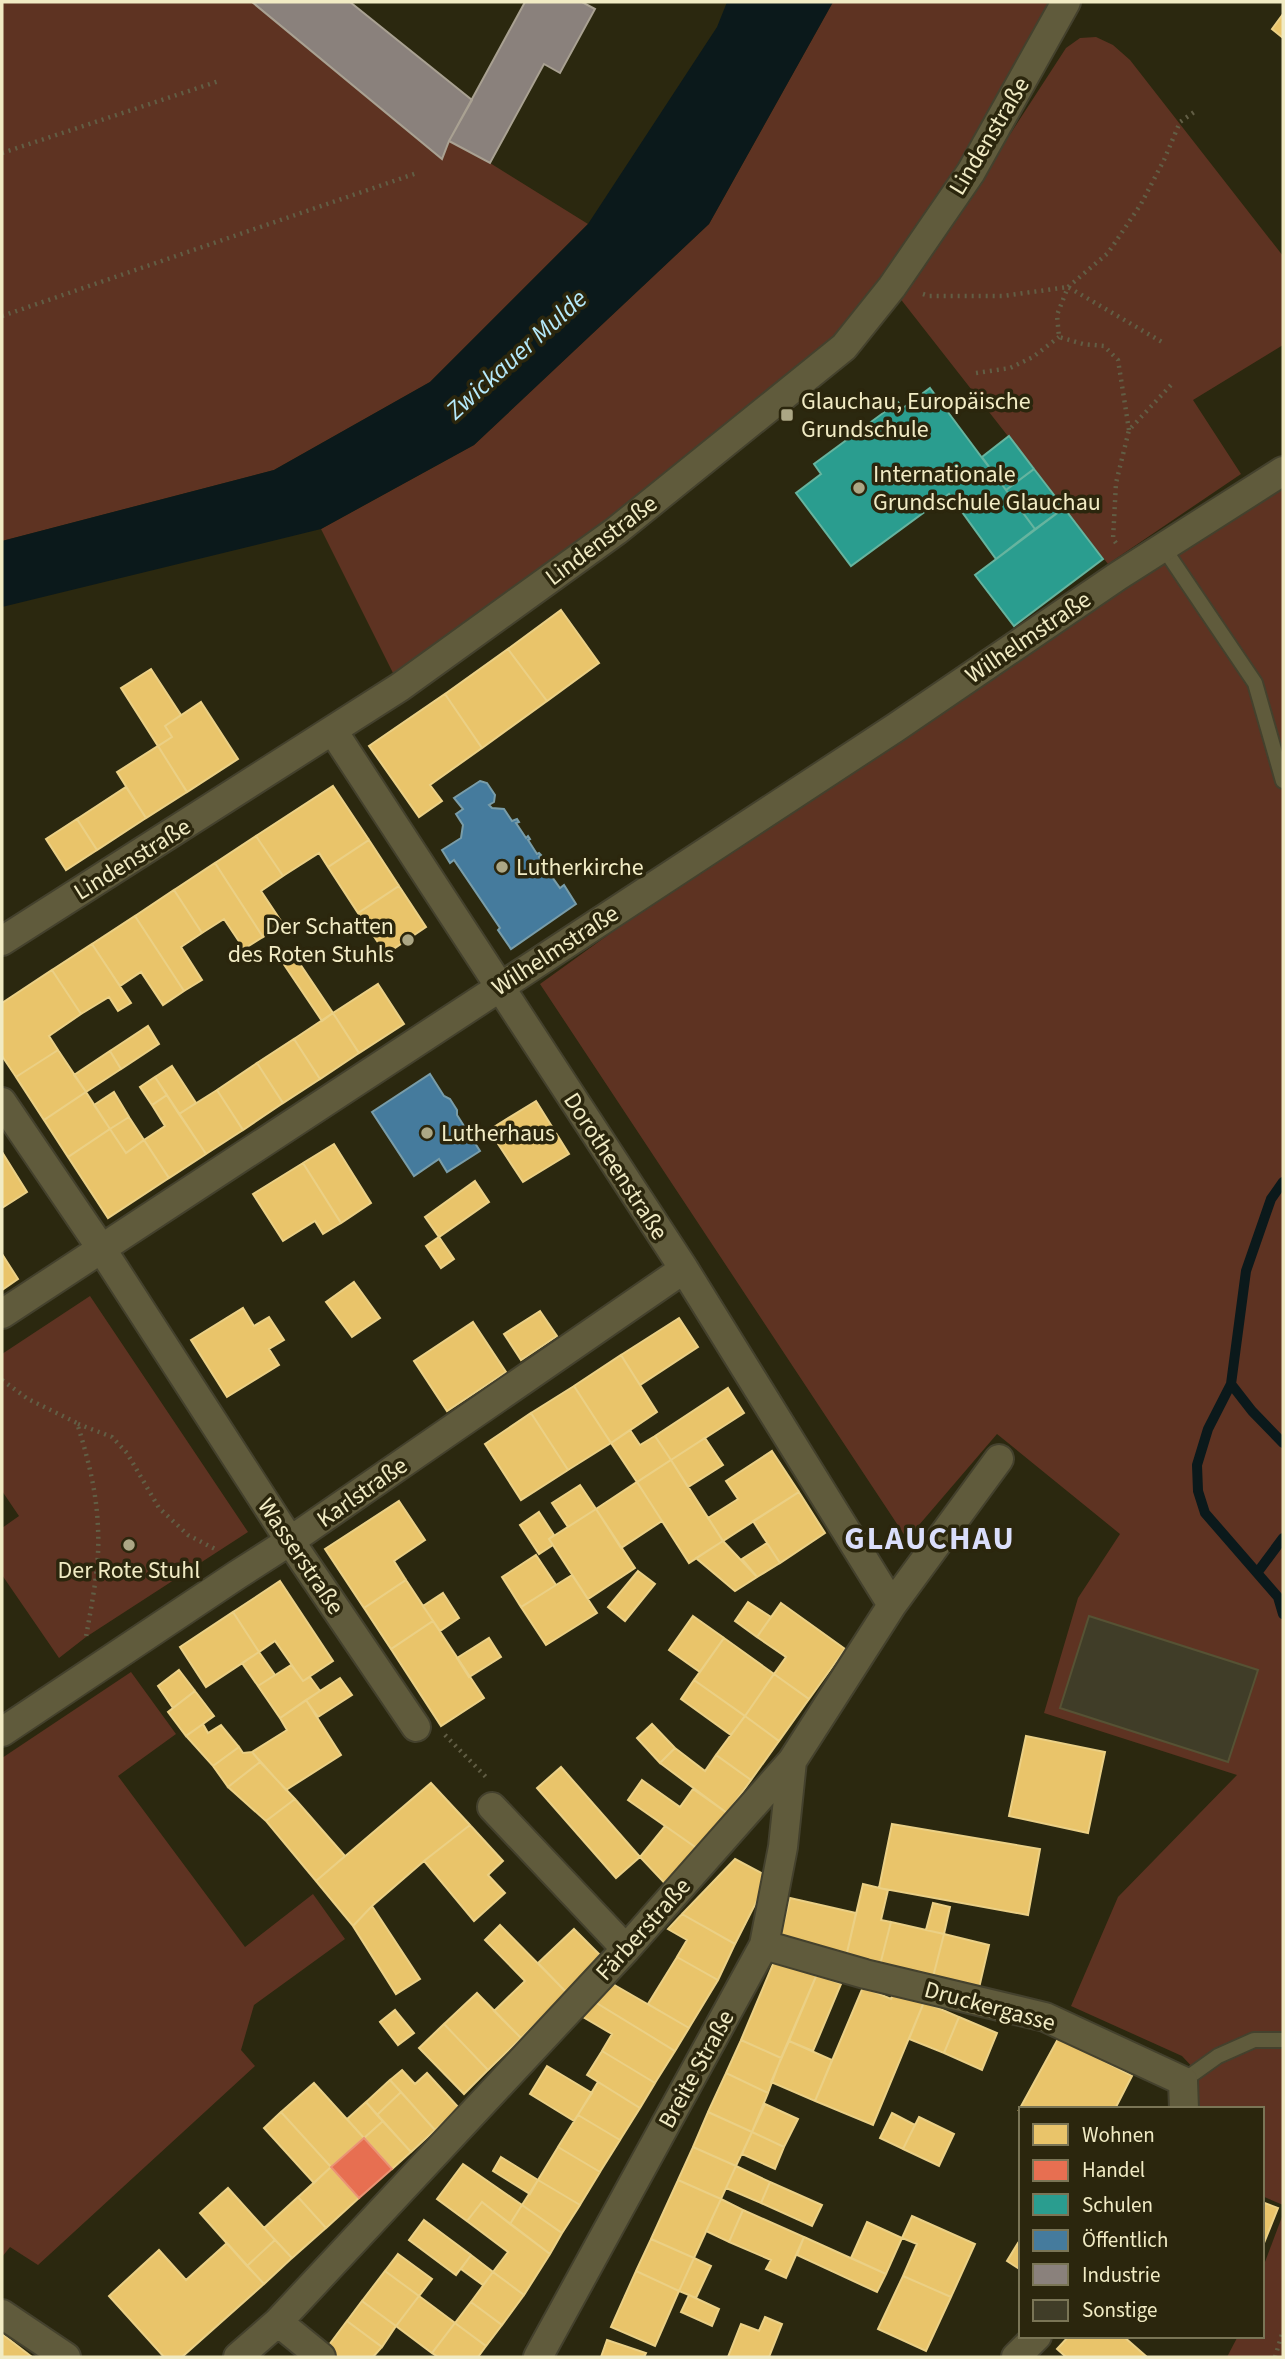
<svg xmlns="http://www.w3.org/2000/svg" width="1285" height="2359" viewBox="0 0 1285 2359" font-family="'Source Sans 3',sans-serif">
<style>
.green{fill:#5e3322}
.water{fill:#0b191b}
.homes{fill:#e9c46a;stroke:#ebd085;stroke-width:2}
.shops{fill:#e76f51;stroke:#ea9474;stroke-width:2}
.schools{fill:#2a9d8f;stroke:#66b49f;stroke-width:2}
.public{fill:#457b9d;stroke:#799da9;stroke-width:2}
.industry{fill:#8a817c;stroke:#a9a192;stroke-width:2}
.lines{fill:none;stroke-linecap:round;stroke-linejoin:round}
.stream{stroke:#0b191b;stroke-width:10}
.building{fill:#403d28;stroke:#565234;stroke-width:2}
.lane-casing{stroke:#44412d;stroke-width:18}
.street-casing{stroke:#44412d;stroke-width:32}
.path{stroke:#625e45;stroke-width:4.5;stroke-dasharray:2 5;stroke-linecap:butt}
.lane{stroke:#605b3c;stroke-width:14}
.street{stroke:#605b3c;stroke-width:28}
.poi-dot{fill:#aca785;stroke:#2b260d;stroke-width:2.5}
.labels{text-anchor:middle;stroke-width:7;stroke-linejoin:round;paint-order:stroke}
.street-label{font-size:24px;fill:#f1ebc4;stroke:#2b260d}
.poi-label{font-size:24px;fill:#f1ebc4;stroke:#2b260d;text-anchor:start}
.water-label{font-size:26px;font-style:italic;fill:#b5e9fa;stroke:#2b260d}
.district-label{font-size:32px;font-weight:bold;letter-spacing:2px;fill:#dadefb;stroke:#2b260d}
</style>
<rect width="100%" height="100%" fill="#2b280f"/>
<path class="green" d="M2,2H252L441,159L449,141L490,163L588,224L430,382L274,470L2,541Z
M833,2H1066L844,347L400,687L321,529L474,445L709,224Z
M1096,37L1113,45L1130,60L1283,256V345L1193,400L1241,474L1108,564L899,297L981,179L1066,48L1080,38Z
M1283,471V2205L1262,2196V2109H1199L1196,2071L1182,2056L1071,2006L1118,1897L1237,1775L1044,1713L1078,1598L1120,1534L997,1434L907,1539L540,984L895,728Z
M90,1296L248,1532L86,1637L59,1658L2,1575V1528L19,1516L2,1491V1354Z
M131,1672L176,1734L118,1776L245,1947L313,1894L345,1939L254,2005L241,2050L255,2066L38,2265L10,2247L2,2257V1758Z
M1283,2214V2357H1227L1238,2336H1262V2270Z"/>
<path class="water" d="M727,2H833L709,224L474,445L321,529L2,607V541L274,470L430,382L588,224L717,27Z"/>
<path class="homes" d="M1283,14V38L1272,29Z
M561,610L599,663L547,701L508,649Z
M508,649L547,701L482,748L445,694Z
M151,669L181,715L165,726L172,737L158,746L121,688Z
M445,694L482,748L430,785L442,801L419,817L369,746Z
M201,702L238,759L187,792L158,746L172,737L165,726Z
M158,746L187,792L146,818L117,772Z
M333,786L369,840L328,867L319,853L283,876L256,836Z
M126,787L146,818L97,850L77,819Z
M77,819L97,850L66,870L46,839Z
M256,836L283,876L261,891L283,924L263,937L215,863Z
M369,840L399,886L358,913L328,867Z
M215,863L263,937L244,949L224,919L202,933L174,890Z
M399,886L426,927L386,954L358,913Z
M174,890L202,933L181,947L202,980L184,991L135,916Z
M135,916L184,991L163,1005L141,972L120,986L92,944Z
M92,944L131,1003L118,1011L109,997L81,1014L52,970Z
M294,955L333,1013L322,1021L283,963Z
M52,970L81,1014L49,1036L58,1050L16,1077L2,1056V1003Z
M378,984L404,1024L359,1053L333,1013Z
M333,1013L359,1053L320,1079L294,1039Z
M148,1026L159,1044L121,1069L110,1051Z
M294,1039L320,1079L283,1103L257,1063Z
M58,1050L86,1092L44,1120L16,1077Z
M110,1051L121,1069L86,1092L74,1075Z
M257,1063L283,1103L243,1130L217,1090Z
M172,1066L196,1103L179,1114L155,1077Z
M155,1077L167,1095L152,1105L140,1087Z
M217,1090L243,1130L206,1154L179,1114Z
M86,1092L110,1129L68,1157L44,1120Z
M114,1092L129,1117L110,1129L94,1105Z
M167,1095L206,1154L169,1178L144,1140L165,1126L152,1105Z
M536,1101L569,1154L523,1182L489,1130Z
M129,1117L144,1140L126,1153L110,1129Z
M110,1129L126,1153L144,1140L169,1178L108,1218L68,1157Z
M334,1144L371,1203L341,1223L303,1163Z
M2,1152L27,1192L2,1208Z
M303,1163L341,1223L323,1234L315,1221L283,1241L253,1194Z
M475,1181L489,1202L439,1237L425,1217Z
M439,1237L454,1259L441,1268L426,1246Z
M2,1254L18,1279L2,1290Z
M354,1282L380,1318L352,1337L326,1302Z
M243,1308L254,1326L269,1317L284,1340L269,1349L279,1365L227,1397L191,1340Z
M540,1311L557,1336L521,1360L504,1334Z
M679,1318L698,1347L640,1385L621,1355Z
M473,1322L506,1372L447,1411L414,1361Z
M621,1355L657,1412L611,1443L574,1386Z
M574,1386L611,1443L568,1470L531,1413Z
M728,1388L744,1413L671,1460L655,1436Z
M531,1413L568,1470L521,1500L485,1444Z
M630,1430L640,1445L655,1436L671,1460L637,1482L611,1443Z
M705,1438L723,1465L688,1487L671,1460Z
M772,1451L799,1492L723,1541L708,1518L738,1499L726,1481Z
M671,1460L723,1541L689,1563L637,1482Z
M637,1482L662,1521L621,1548L596,1509Z
M580,1485L596,1509L568,1527L552,1503Z
M799,1492L825,1533L780,1563L753,1521Z
M399,1501L425,1540L394,1561L406,1580L364,1608L325,1549Z
M596,1509L635,1568L588,1599L549,1539Z
M539,1512L554,1535L549,1539L553,1545L539,1554L520,1525Z
M723,1541L757,1577L735,1591L696,1558Z
M767,1543L780,1563L757,1577L742,1559Z
M536,1555L556,1585L521,1607L502,1577Z
M638,1571L655,1584L625,1621L608,1607Z
M572,1575L597,1613L546,1645L521,1607Z
M406,1580L433,1621L391,1649L364,1608Z
M280,1581L333,1661L303,1681L275,1641L259,1652L233,1612Z
M443,1593L459,1618L440,1631L423,1606Z
M748,1602L771,1617L757,1637L735,1621Z
M781,1603L845,1649L809,1699L774,1674L786,1657L757,1637Z
M233,1612L259,1652L206,1687L180,1647Z
M693,1616L724,1638L700,1672L669,1650Z
M433,1621L484,1698L441,1726L391,1649Z
M489,1638L501,1657L469,1677L457,1658Z
M724,1638L774,1674L745,1716L694,1680Z
M259,1652L275,1675L258,1686L242,1663Z
M291,1665L303,1681L310,1677L320,1691L280,1718L258,1686Z
M179,1670L195,1691L173,1708L158,1686Z
M774,1674L809,1699L779,1741L745,1716Z
M340,1678L352,1695L318,1717L306,1700Z
M694,1680L745,1716L731,1735L681,1699Z
M195,1691L214,1716L186,1736L168,1712Z
M306,1700L341,1755L286,1790L252,1752L287,1730L280,1718Z
M745,1716L779,1741L751,1780L716,1755Z
M203,1724L208,1733L221,1725L239,1747L213,1766L186,1736Z
M652,1724L675,1748L660,1763L637,1738Z
M1026,1736L1105,1752L1088,1833L1009,1816Z
M239,1747L243,1753L252,1752L260,1762L228,1787L213,1766Z
M675,1748L705,1771L716,1755L751,1780L727,1813L660,1763Z
M260,1762L295,1799L266,1821L228,1787Z
M561,1767L640,1857L616,1878L537,1788Z
M642,1780L680,1807L693,1789L727,1813L701,1851L628,1800Z
M431,1783L470,1825L424,1861L372,1906L353,1926L316,1881Z
M295,1799L345,1856L316,1881L266,1821Z
M892,1824L1040,1849L1028,1915L879,1888Z
M470,1825L503,1861L488,1875L505,1893L474,1921L424,1861Z
M665,1826L701,1851L672,1891L640,1857Z
M735,1859L769,1877L735,1944L682,1914Z
M863,1884L888,1890L881,1920L891,1922L880,1965L846,1957Z
M790,1898L856,1913L846,1957L779,1942Z
M933,1903L950,1907L944,1934L926,1930Z
M372,1906L420,1979L396,1994L353,1926Z
M682,1914L735,1944L718,1980L677,1957L687,1940L668,1929Z
M891,1922L944,1934L933,1977L880,1965Z
M500,1925L567,1993L521,2038L494,2011L525,1981L485,1940Z
M574,1929L603,1958L567,1993L538,1963Z
M944,1934L989,1945L979,1988L933,1977Z
M677,1957L718,1980L689,2028L648,2004Z
M776,1957L817,1974L781,2058L741,2040Z
M817,1974L841,1984L813,2051L789,2041Z
M611,1983L689,2028L675,2051L595,2002Z
M863,1987L891,1999L895,1990L924,2002L873,2125L815,2101Z
M477,1993L521,2038L488,2070L444,2024Z
M595,2002L675,2051L655,2083L602,2051L612,2034L583,2017Z
M924,2002L959,2017L944,2053L909,2039Z
M395,2010L414,2033L398,2045L380,2022Z
M959,2017L997,2033L982,2070L944,2053Z
M444,2024L488,2070L464,2094L419,2048Z
M1059,2037L1132,2076L1115,2109L1019,2110Z
M741,2040L781,2058L768,2093L726,2073Z
M789,2041L832,2060L815,2101L771,2082Z
M602,2051L655,2083L640,2108L587,2075Z
M547,2066L592,2093L574,2121L530,2094Z
M402,2070L415,2084L427,2073L459,2108L435,2130L390,2080Z
M726,2073L768,2093L752,2132L708,2112Z
M390,2080L401,2092L377,2115L366,2102Z
M598,2082L640,2108L620,2140L578,2115Z
M314,2083L364,2138L331,2167L281,2112Z
M401,2092L435,2130L411,2152L377,2115Z
M366,2102L383,2121L364,2138L347,2119Z
M765,2104L798,2119L784,2147L752,2132Z
M281,2112L331,2167L314,2183L264,2128Z
M708,2112L752,2132L736,2166L693,2147Z
M892,2113L915,2125L903,2149L880,2138Z
M578,2115L620,2140L600,2172L558,2147Z
M919,2117L954,2134L939,2166L903,2149Z
M383,2121L411,2152L392,2169L364,2138Z
M752,2132L784,2147L775,2169L742,2154Z
M558,2147L600,2172L580,2205L538,2180Z
M693,2147L736,2166L721,2199L678,2180Z
M501,2157L538,2180L530,2194L493,2171Z
M463,2164L522,2205L510,2224L482,2202L467,2221L437,2199Z
M736,2166L770,2182L761,2203L726,2188Z
M331,2167L359,2198L326,2228L298,2197Z
M538,2180L580,2205L562,2233L522,2205Z
M678,2180L721,2199L694,2258L651,2239Z
M770,2182L822,2205L812,2226L761,2203Z
M228,2188L275,2240L247,2266L200,2213Z
M298,2197L326,2228L292,2258L264,2228Z
M721,2199L743,2210L729,2242L706,2231Z
M482,2202L550,2254L524,2295L493,2272L508,2252L467,2221Z
M1262,2202L1278,2208L1262,2248Z
M522,2205L562,2233L550,2254L510,2224Z
M743,2210L804,2237L786,2278L766,2269L771,2260L729,2242Z
M912,2216L975,2244L951,2297L903,2276L917,2244L902,2238Z
M424,2220L471,2255L456,2275L409,2240Z
M867,2222L902,2238L886,2274L851,2258Z
M804,2237L886,2274L877,2292L797,2255Z
M651,2239L694,2258L679,2291L636,2271Z
M275,2240L292,2258L264,2284L247,2266Z
M227,2243L264,2284L182,2357H164L109,2296L159,2250L186,2280Z
M1018,2243L1021,2245V2270L1007,2261Z
M398,2254L432,2279L419,2296L385,2271Z
M471,2255L493,2272L483,2285L461,2269Z
M694,2258L711,2266L696,2298L679,2291Z
M385,2271L419,2296L396,2326L362,2301Z
M636,2271L679,2291L655,2346L611,2327Z
M493,2272L524,2295L502,2325L471,2302Z
M903,2276L951,2297L926,2351L878,2329Z
M689,2295L719,2309L712,2326L681,2312Z
M419,2296L455,2323L432,2353L396,2326Z
M362,2301L396,2326L382,2347L347,2321Z
M471,2302L502,2325L486,2346L455,2323Z
M765,2317L782,2324L769,2357H728L741,2324L759,2331Z
M347,2321L382,2347L373,2357H337L326,2349Z
M455,2323L486,2346L478,2357H438L432,2353Z
M2,2334L32,2357H2Z
M1069,2336H1123L1147,2357H1066L1057,2349Z
M607,2340L646,2353L644,2357H601Z"/>
<path class="shops" d="M364,2138L392,2169L359,2198L331,2167Z"/>
<path class="schools" d="M930,388L1035,529L996,559L949,494L851,566L796,493L821,474L814,464L898,402L903,408Z
M1009,436L1034,469L1006,490L982,457Z
M1034,469L1064,508L1035,529L1006,490Z
M1064,508L1103,559L1014,626L975,575Z"/>
<path class="public" d="M480,781L487,783L495,795L494,802L489,805L492,808L504,809L512,821L517,819L519,822L516,823L526,838L528,836L530,839L528,840L537,854L539,853L541,855L539,857L549,872L551,870L552,872L550,874L560,888L564,885L576,904L511,949L498,930L500,928L454,860L450,863L442,850L461,838L463,825L456,814L463,809L454,798Z
M430,1074L444,1096L450,1099L457,1110V1115L480,1151L447,1172L439,1159L414,1176L372,1112Z"/>
<path class="industry" d="M252,2H350L472,100L449,141L442,159Z
M525,2H582L595,9L560,73L544,64L490,163L449,141Z"/>
<g class="lines">
<path class="stream" d="M1283,1182L1271,1199L1246,1271L1231,1384L1208,1429L1197,1465L1198,1491L1205,1513L1278,1597L1283,1614
M1231,1384L1252,1411L1283,1443
M1257,1573L1283,1538"/>
</g>
<path class="building" d="M1089,1616L1258,1670L1228,1762L1060,1708Z"/>
<g class="lines">
<g class="lane-casing">
<path id="lane" d="M1163,547L1255,683L1283,781
M1183,2081L1218,2056L1254,2040H1283"/>
</g>
<g class="street-casing">
<path id="street" d="M333,731L684,1269L892,1605
M2,941L400,687L616,531L844,347L892,287L971,172L1066,2
M2,1102L101,1248L290,1541L416,1727
M2,1314L895,728L1118,576L1283,471
M2,1732L237,1575L290,1541L684,1269
M492,1807L626,1949
M764,1945L865,1974L1045,2017L1183,2081L1184,2109
M2,2314L66,2357
M278,2322L321,2357
M238,2357L278,2322L626,1949L792,1761L892,1605L999,1459
M538,2357L764,1945L783,1847L792,1761
M1016,2357L1037,2336"/>
</g>
<path class="path" d="M2,153L219,81
M923,294L929,296H1003L1068,287L1162,342
M2,316L417,173
M976,373L1010,368L1033,357L1059,337
M1129,430L1118,360L1104,346L1083,344L1059,337L1057,315L1068,287L1108,253L1141,204L1164,160L1180,122L1197,110
M1116,543L1113,539L1116,483L1129,430L1171,385
M2,1380L28,1399L77,1423C88,1458 97,1493 98,1529C100,1565 92,1602 86,1637L88,1640
M78,1424L112,1437L127,1453L159,1508L188,1535L217,1550
M445,1735L486,1777
M1275,2357L1283,2331"/>
<use href="#lane" class="lane"/>
<use href="#street" class="street"/>
</g>
<g class="poi-dot">
<rect x="780" y="408" width="14" height="14" rx="3.5"/>
<circle cx="859" cy="488" r="7"/>
<circle cx="502" cy="867" r="7"/>
<circle cx="408" cy="940" r="7"/>
<circle cx="427" cy="1133" r="7"/>
<circle cx="129" cy="1545" r="7"/>
</g>
<g class="labels">
<g class="street-label">
<text transform="translate(989 136) rotate(-59)" y="8">Lindenstraße</text>
<text transform="translate(601 540) rotate(-37)" y="8">Lindenstraße</text>
<text transform="translate(1028 637) rotate(-34)" y="8">Wilhelmstraße</text>
<text transform="translate(132 859) rotate(-32)" y="8">Lindenstraße</text>
<text transform="translate(555 950) rotate(-33)" y="8">Wilhelmstraße</text>
<text transform="translate(616 1166) rotate(57)" y="8">Dorotheenstraße</text>
<text transform="translate(362 1492) rotate(-35)" y="8">Karlstraße</text>
<text transform="translate(301 1556) rotate(56)" y="8">Wasserstraße</text>
<text transform="translate(643 1929) rotate(-48)" y="8">Färberstraße</text>
<text transform="translate(990 2006) rotate(15)" y="8">Druckergasse</text>
<text transform="translate(696 2069) rotate(-61)" y="8">Breite Straße</text>
</g>
<g class="poi-label">
<text x="801" y="409">Glauchau, Europäische<tspan x="801" dy="28">Grundschule</tspan></text>
<text x="873" y="482">Internationale<tspan x="873" dy="28">Grundschule Glauchau</tspan></text>
<text x="516" y="875">Lutherkirche</text>
<text x="394" y="934" text-anchor="end">Der Schatten<tspan x="394" dy="28">des Roten Stuhls</tspan></text>
<text x="441" y="1141">Lutherhaus</text>
<text x="129" y="1578" text-anchor="middle">Der Rote Stuhl</text>
</g>
<g class="water-label">
<text transform="translate(516 354) rotate(-42)" y="9">Zwickauer Mulde</text>
</g>
<g class="district-label">
<text x="930" y="1549">GLAUCHAU</text>
</g>
</g>
<rect width="1285" height="2359" fill="none" stroke="#f1ebc4" stroke-width="7"/>
<rect x="1019" y="2107" width="245" height="231" fill="#2b260d" stroke="#7a7556" stroke-width="2"/>
<rect x="1033" y="2124" width="35" height="21" fill="#e9c46a" stroke="#7a7556" stroke-width="2"/>
<text x="1082" y="2142" font-size="21" fill="#f1ebc4">Wohnen</text>
<rect x="1033" y="2160" width="35" height="21" fill="#e76f51" stroke="#7a7556" stroke-width="2"/>
<text x="1082" y="2177" font-size="21" fill="#f1ebc4">Handel</text>
<rect x="1033" y="2194" width="35" height="21" fill="#2a9d8f" stroke="#7a7556" stroke-width="2"/>
<text x="1082" y="2212" font-size="21" fill="#f1ebc4">Schulen</text>
<rect x="1033" y="2230" width="35" height="21" fill="#457b9d" stroke="#7a7556" stroke-width="2"/>
<text x="1082" y="2247" font-size="21" fill="#f1ebc4">Öffentlich</text>
<rect x="1033" y="2264" width="35" height="21" fill="#8a817c" stroke="#7a7556" stroke-width="2"/>
<text x="1082" y="2282" font-size="21" fill="#f1ebc4">Industrie</text>
<rect x="1033" y="2300" width="35" height="21" fill="#403d28" stroke="#7a7556" stroke-width="2"/>
<text x="1082" y="2317" font-size="21" fill="#f1ebc4">Sonstige</text>
</svg>
